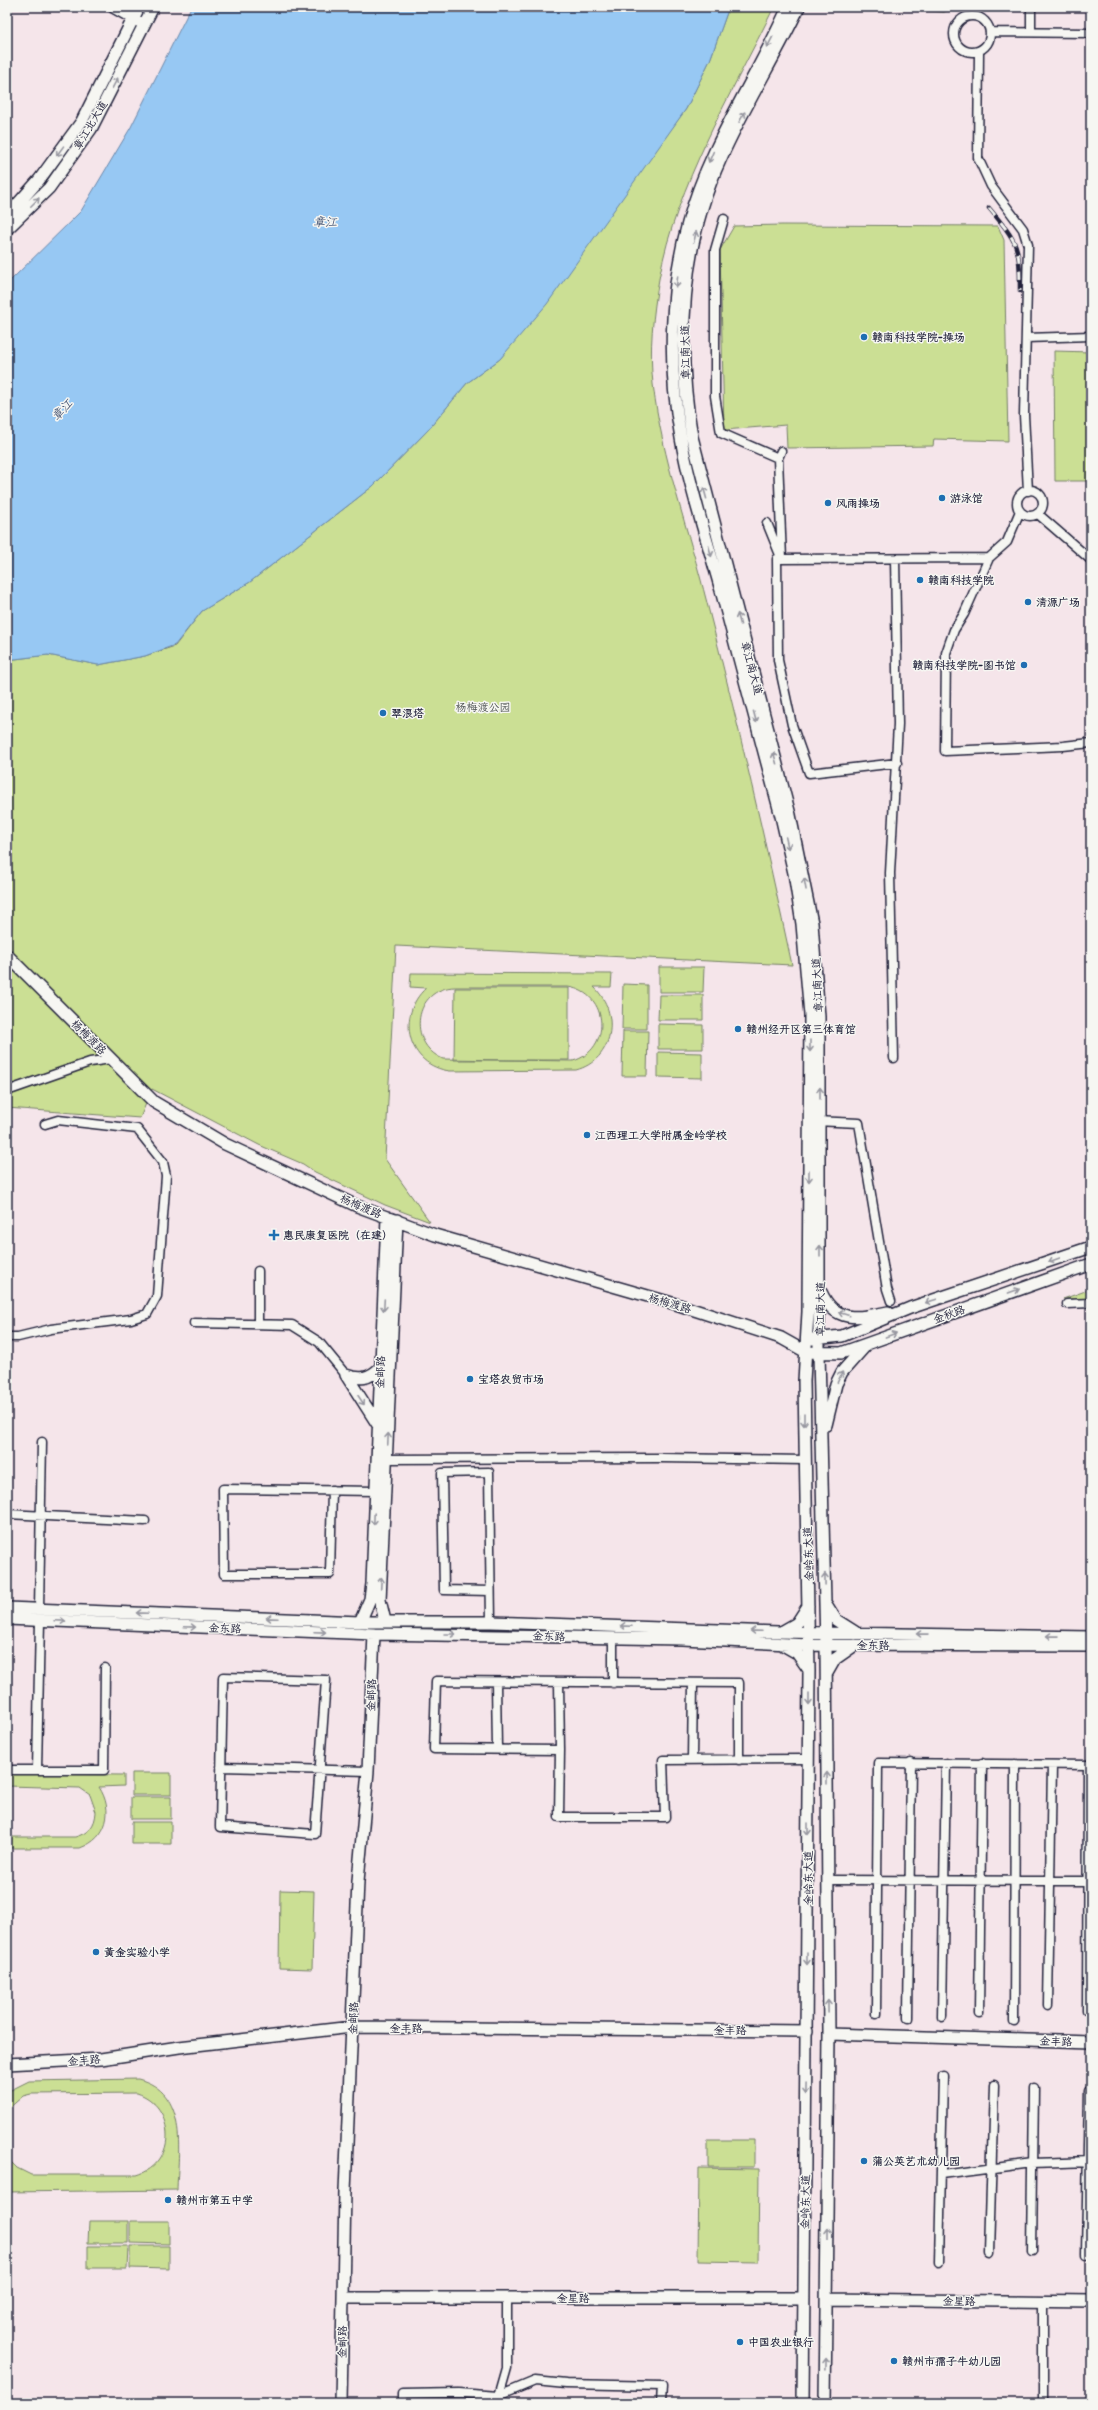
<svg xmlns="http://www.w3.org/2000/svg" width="1098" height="2410" viewBox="0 0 1098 2410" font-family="Pangolin,'LXGW WenKai TC',sans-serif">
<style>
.green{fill:#cbdf94;stroke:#768068;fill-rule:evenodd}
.water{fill:#97c8f3;stroke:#6886a9}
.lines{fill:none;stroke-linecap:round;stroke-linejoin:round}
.street-casing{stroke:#22223b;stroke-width:11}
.secondary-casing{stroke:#22223b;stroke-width:14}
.street{stroke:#f6f6f2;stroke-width:8}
.secondary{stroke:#f6f6f2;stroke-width:11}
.rail-casing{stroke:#22223b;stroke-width:4.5}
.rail{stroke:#f6f6f2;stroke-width:3;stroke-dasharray:9;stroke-linecap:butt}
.oneway{stroke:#9797a0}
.poi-dot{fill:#1f6fb2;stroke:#f6f6f2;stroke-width:1.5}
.labels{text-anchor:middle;stroke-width:3;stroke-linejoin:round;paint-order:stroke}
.street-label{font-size:11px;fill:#22223b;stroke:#f6f6f2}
.poi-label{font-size:11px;font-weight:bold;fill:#22223b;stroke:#f6f6f2;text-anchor:start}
.park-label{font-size:11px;fill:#4c5151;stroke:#f6f6f2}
.water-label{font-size:12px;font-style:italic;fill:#455472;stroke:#f6f6f2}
</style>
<rect width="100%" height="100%" fill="#f5e5ea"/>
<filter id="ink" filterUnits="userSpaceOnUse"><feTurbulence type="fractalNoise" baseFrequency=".025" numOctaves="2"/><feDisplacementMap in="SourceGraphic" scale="8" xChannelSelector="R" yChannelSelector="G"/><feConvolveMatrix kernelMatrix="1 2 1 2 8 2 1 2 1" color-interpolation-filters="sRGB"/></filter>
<g filter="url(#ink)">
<path class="green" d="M729,7H774C732,93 676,185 659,279C653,313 649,350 653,384C662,459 689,531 707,603C738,723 766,844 792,965L396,946L385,1159L430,1222L385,1205L315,1172L303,1164L259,1145L152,1089L140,1118L7,1108V660L48,655L98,665L145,656L175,646L202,611L250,582L373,486L428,430L467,383L500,359L686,109L710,60Z
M872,7H955L944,12Z
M783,225L998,226L1004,240L1008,441L934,439L933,446L787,448L786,425L724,430L720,250L734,226Z
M1054,351L1091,352V481H1055Z
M659,967H704L703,992H659Z
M411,973L612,974L611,987H594C621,1013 614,1060 576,1070L450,1071C407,1066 396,1015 426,988L410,987ZM455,987H568C610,993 612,1050 573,1061L443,1059C406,1043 414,988 455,987Z
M623,984L647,985V1029H622Z
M455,988H569V1060H454Z
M659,995H703V1020H658Z
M658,1024L703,1025V1049H658Z
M623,1031H648L647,1076H622Z
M658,1052L702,1053V1078L658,1077Z
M1091,1289V1299H1063Z
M132,1773H171V1795H132Z
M7,1774L124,1775V1786L99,1787C114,1810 108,1838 80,1848H7V1837H75C89,1833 95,1826 96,1812L90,1795L80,1788L7,1786Z
M131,1797H171V1819H131Z
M132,1822H171V1844H132Z
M280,1890L314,1891L312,1969L279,1968Z
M138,2079C189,2092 178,2150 177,2190L7,2192V2158L17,2168L31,2175H137C178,2163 176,2106 137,2093L31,2094L23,2096L7,2110V2092L29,2081Z
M708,2140H754V2167H708Z
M699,2168L759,2169L758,2262L698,2261Z
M89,2221H128V2243H88Z
M130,2221H169V2244L130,2243Z
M88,2246H128L127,2268H88Z
M130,2246H169V2269L130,2268Z"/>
<path class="water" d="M191,7H729L710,60L686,109L547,304L500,359L467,383L428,430L373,486L250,582L202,611L175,645L145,656L98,665L48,655L7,660V284L81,211L131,127Z"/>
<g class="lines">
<g class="street-casing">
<path id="street" d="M954 34a18 18 0 1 1 36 0a18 18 0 1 1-36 0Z
M990,32L1091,33
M1031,32V7
M979,51L978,158L991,186L1023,229L1028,245L1024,415L1028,491
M724,219L715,250V396L721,433L778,458
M1026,338L1091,336
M781,451L778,458L782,559
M1017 503a13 13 0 1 1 26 0a13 13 0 1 1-26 0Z
M1020,511L1007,542L989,558L964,614L954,630L946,653L945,751L1063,746L1091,743
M1038,514L1091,560
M767,523L780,555
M897,763L809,773L792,725L778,660L777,559L989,558
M894,1058L890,873L898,724L895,559
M7,1091L90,1062L111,1059
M815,1121L859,1123L887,1289L891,1301
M258,1271V1323
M1067,1304L1091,1303
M194,1323L292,1325L319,1342L346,1375
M7,1337H18L51,1329L131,1319L147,1314L157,1296L166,1176L163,1162L137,1129L58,1120L45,1124
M382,1459L661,1458L804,1460
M332,1490L330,1574H224L223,1489L376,1491
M7,1514L145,1521
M490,1591L444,1590L442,1473L489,1472L491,1622
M39,1609L42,1442
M613,1638V1683
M223,1677L326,1680L315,1834L220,1827Z
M496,1682L497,1749
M559,1682L560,1750
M692,1760L693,1683
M739,1760V1683L436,1681L434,1749L560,1750L559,1817H665L663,1760L809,1759
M221,1767L368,1771
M7,1770H104L105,1668
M37,1770L40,1620
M827,1880L1091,1881
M1048,2005L1052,1765
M1087,2010L1088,1765
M979,2013L982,1763
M876,2014L878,1763L1091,1765
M942,2017L946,1763
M908,2018L911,1762
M1014,2022L1015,1764
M942,2175L1033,2163L1091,2161
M1032,2252L1034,2089
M989,2253L994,2085
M1086,2254L1089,2092
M939,2262L943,2076
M403,2403V2394L459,2393L499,2396L535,2381L566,2384L662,2386L661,2403
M499,2403V2396L507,2368V2298
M1043,2403V2302"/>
</g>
<g class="secondary-casing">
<path id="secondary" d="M113,7L140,22
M788,7C756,80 709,145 688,223C669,292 668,367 681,438C690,490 708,542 722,594C742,668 761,742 781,816L794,873L802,924L810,1015L808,1312L804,1381L809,1671L803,2403
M799,7C775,58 744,106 721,158C681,244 676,345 692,437L790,815L812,923L819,1017V1354L826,1645L829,2034L825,2403
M7,216L39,180L82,121L139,7
M7,229L49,188L91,129L153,7
M7,955L154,1102L225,1144L357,1206L435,1235L679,1305L781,1338L806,1352L841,1353L1091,1264
M821,1292C835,1324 859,1318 888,1312
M813,1339L842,1336L910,1308L1091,1247
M346,1375L378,1425
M346,1375C360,1380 369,1379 380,1368
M826,1425L836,1384L842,1372L867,1344
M826,1604L836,1620L855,1632
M7,1608L360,1622H491L778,1632L1091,1637
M7,1619L374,1634L682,1639L809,1645L1091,1646
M385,1621L380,1600L397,1220
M360,1622L370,1599L372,1584L387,1217
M783,1631L797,1623L808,1606
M783,1645L797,1653L809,1670
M827,1673L835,1659L855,1645
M829,2034L1091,2042
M7,2064L101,2059L179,2047L352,2027L807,2031
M343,2298H804
M828,2299L1091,2302
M341,2403L345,2191L358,1881L368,1771L374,1634"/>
</g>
<use href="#street" class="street"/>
<use href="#secondary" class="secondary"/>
<g class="rail-casing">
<path id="rail" d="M989,208C1018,243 1020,245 1020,291"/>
</g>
<use href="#rail" class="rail"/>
</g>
<defs><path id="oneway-shaft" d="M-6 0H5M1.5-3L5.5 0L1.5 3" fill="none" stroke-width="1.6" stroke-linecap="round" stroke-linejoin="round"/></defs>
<g class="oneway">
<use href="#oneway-shaft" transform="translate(770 42) rotate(117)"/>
<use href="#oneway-shaft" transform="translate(115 83) rotate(-62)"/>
<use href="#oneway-shaft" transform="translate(742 117) rotate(-61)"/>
<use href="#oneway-shaft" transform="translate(60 151) rotate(126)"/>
<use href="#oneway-shaft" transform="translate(711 157) rotate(113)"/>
<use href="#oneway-shaft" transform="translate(35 202) rotate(-45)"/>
<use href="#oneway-shaft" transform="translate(695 237) rotate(-77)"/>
<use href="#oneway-shaft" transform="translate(677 282) rotate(97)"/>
<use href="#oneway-shaft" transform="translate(705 493) rotate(-105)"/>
<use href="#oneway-shaft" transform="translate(710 551) rotate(75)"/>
<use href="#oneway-shaft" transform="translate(739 619) rotate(-105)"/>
<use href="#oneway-shaft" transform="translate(755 717) rotate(75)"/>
<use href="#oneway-shaft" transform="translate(775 758) rotate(-105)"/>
<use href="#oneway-shaft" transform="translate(787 843) rotate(77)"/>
<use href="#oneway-shaft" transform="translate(805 884) rotate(-100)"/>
<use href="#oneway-shaft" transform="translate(810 1046) rotate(90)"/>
<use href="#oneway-shaft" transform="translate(820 1093) rotate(-90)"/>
<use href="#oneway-shaft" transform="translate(809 1176) rotate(90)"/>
<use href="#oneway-shaft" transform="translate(820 1251) rotate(-90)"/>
<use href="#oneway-shaft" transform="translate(1054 1260) rotate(160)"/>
<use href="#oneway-shaft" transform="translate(1014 1291) rotate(-20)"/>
<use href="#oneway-shaft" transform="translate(931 1301) rotate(162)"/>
<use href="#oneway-shaft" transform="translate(384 1305) rotate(93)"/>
<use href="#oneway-shaft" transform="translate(844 1314) rotate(-163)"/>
<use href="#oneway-shaft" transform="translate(891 1335) rotate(-20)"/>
<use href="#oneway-shaft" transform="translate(840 1377) rotate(-64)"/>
<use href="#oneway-shaft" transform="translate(361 1400) rotate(56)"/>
<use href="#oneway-shaft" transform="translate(804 1420) rotate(90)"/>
<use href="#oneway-shaft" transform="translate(388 1439) rotate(-87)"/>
<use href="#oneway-shaft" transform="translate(374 1519) rotate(92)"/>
<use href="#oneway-shaft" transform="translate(825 1579) rotate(-91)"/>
<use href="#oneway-shaft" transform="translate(381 1583) rotate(-87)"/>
<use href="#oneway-shaft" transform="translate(142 1613) rotate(-178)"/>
<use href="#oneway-shaft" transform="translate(272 1618) rotate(-178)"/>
<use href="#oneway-shaft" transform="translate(60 1621) rotate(2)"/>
<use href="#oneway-shaft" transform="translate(626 1626) rotate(-178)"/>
<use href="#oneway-shaft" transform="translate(190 1627) rotate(2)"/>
<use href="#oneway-shaft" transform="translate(756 1631) rotate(-178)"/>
<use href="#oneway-shaft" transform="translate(320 1632) rotate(2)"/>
<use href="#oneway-shaft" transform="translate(450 1634)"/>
<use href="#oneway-shaft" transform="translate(922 1634) rotate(-179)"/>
<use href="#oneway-shaft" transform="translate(1052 1636) rotate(-179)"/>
<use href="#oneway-shaft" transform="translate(809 1699) rotate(90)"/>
<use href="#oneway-shaft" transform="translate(827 1778) rotate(-90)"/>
<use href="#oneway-shaft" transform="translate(808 1829) rotate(90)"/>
<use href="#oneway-shaft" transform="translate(807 1959) rotate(90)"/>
<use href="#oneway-shaft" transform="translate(828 2006) rotate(-91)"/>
<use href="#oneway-shaft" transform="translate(806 2089) rotate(91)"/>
<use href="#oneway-shaft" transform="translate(828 2234) rotate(-90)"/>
<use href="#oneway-shaft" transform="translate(826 2364) rotate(-89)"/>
</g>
</g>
<g class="poi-dot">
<circle cx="864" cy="337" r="4"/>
<circle cx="942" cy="498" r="4"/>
<circle cx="828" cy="503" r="4"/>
<circle cx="920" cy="580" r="4"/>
<circle cx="1028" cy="602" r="4"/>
<circle cx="1024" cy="665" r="4"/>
<circle cx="383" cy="713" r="4"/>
<circle cx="738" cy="1029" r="4"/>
<circle cx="587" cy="1135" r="4"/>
<path d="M272 1229h4v4h4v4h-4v4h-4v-4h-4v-4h4z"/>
<circle cx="470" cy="1379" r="4"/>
<circle cx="96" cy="1952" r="4"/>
<circle cx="864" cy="2161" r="4"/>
<circle cx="168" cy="2200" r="4"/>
<circle cx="740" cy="2342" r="4"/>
<circle cx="894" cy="2361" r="4"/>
</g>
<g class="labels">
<g class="street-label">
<text transform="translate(90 125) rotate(-59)" y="4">章江北大道</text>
<text transform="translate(685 352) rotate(-91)" y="4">章江南大道</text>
<text transform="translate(752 668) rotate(75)" y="4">章江南大道</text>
<text transform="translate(817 985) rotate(-93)" y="4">章江南大道</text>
<text transform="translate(89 1037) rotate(45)" y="4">杨梅渡路</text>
<text transform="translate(361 1206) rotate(23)" y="4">杨梅渡路</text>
<text transform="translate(670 1303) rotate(16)" y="4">杨梅渡路</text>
<text transform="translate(820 1309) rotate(-89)" y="4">章江南大道</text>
<text transform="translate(949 1314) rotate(-20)" y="4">金秋路</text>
<text transform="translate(380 1372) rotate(-88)" y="4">金邮路</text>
<text transform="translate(808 1554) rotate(-92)" y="4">金岭东大道</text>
<text transform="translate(225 1628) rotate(2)" y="4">金东路</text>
<text transform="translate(549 1636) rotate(2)" y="4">金东路</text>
<text x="873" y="1649">金东路</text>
<text transform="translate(371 1695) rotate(-88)" y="4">金邮路</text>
<text transform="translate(808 1878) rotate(-90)" y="4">金岭东大道</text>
<text transform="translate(353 2018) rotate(-88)" y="4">金邮路</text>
<text x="406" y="2032">金丰路</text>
<text x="730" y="2034">金丰路</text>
<text transform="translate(1056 2041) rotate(2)" y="4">金丰路</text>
<text transform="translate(84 2060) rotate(-4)" y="4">金丰路</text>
<text transform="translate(805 2202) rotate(-89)" y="4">金岭东大道</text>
<text x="573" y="2302">金星路</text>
<text transform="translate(959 2301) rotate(1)" y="4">金星路</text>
<text transform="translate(342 2342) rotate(-89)" y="4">金邮路</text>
</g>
<g class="poi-label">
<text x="872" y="341">赣南科技学院-操场</text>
<text x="950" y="502">游泳馆</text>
<text x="836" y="507">风雨操场</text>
<text x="928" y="584">赣南科技学院</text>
<text x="1036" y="606">清源广场</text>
<text x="1016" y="669" text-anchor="end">赣南科技学院-图书馆</text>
<text x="391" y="717">翠浪塔</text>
<text x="746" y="1033">赣州经开区第三体育馆</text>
<text x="595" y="1139">江西理工大学附属金岭学校</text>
<text x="283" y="1239">惠民康复医院（在建）</text>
<text x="478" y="1383">宝塔农贸市场</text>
<text x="104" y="1956">黄金实验小学</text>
<text x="872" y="2165">蒲公英艺术幼儿园</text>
<text x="176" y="2204">赣州市第五中学</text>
<text x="748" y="2346">中国农业银行</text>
<text x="902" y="2365">赣州市孺子牛幼儿园</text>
</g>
<g class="park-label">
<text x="483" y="711">杨梅渡公园</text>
</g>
<g class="water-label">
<text x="325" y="226">章江</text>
<text transform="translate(62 410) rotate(-47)" y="4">章江</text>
</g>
</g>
<rect width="1098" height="2410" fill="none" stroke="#f6f6f2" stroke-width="24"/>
<rect x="12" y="12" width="1074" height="2386" fill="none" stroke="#22223b" stroke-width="1.5" filter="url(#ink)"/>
</svg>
